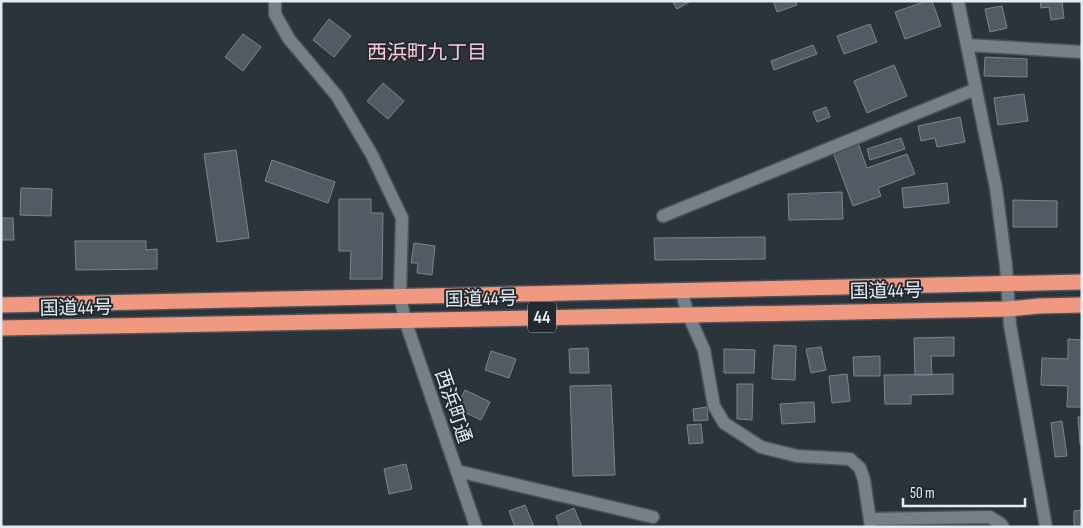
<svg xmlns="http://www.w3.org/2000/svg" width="1083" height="528" viewBox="0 0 1083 528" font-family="'Sofia Sans Condensed','Noto Sans JP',sans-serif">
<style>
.building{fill:#525b63;stroke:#7c868e}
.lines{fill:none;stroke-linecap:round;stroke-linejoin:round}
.minor-casing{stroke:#4a5257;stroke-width:15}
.highway-casing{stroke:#4a5257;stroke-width:18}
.minor{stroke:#768088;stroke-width:12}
.highway{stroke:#f19881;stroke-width:15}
.labels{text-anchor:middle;stroke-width:4;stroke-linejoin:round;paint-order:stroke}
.shield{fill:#222a31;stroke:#aab1b6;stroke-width:1}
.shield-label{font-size:18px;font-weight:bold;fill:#e5ebef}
.street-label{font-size:19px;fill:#e5ebef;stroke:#222a31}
.neighbourhood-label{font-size:20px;fill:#fbc9d9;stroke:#222a31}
</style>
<rect width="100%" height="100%" fill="#2c343b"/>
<path class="building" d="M672,1H691L677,9Z
M773,1H796L797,5L777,12Z
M926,1H932L941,26L905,39L895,12Z
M1040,1H1062L1064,18L1051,20L1049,7L1041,8Z
M1002,6L1007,28L990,32L985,9Z
M329,19L351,36L334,57L313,40Z
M870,24L877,42L844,54L837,36Z
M243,34L261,47L243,71L225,57Z
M813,45L817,54L774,70L771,61Z
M985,57L1027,59V77L984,76Z
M894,65L907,96L867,113L854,81Z
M383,83L404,101L388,119L367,101Z
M1024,94L1028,121L998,125L994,98Z
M826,107L830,117L817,122L813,112Z
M960,117L965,142L937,147L935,138L921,141L918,126Z
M901,138L905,149L870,160L867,149Z
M858,143L867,168L907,154L915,174L878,188L881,196L853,206L833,152Z
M236,150L249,238L217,242L204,154Z
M272,160L335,182L328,203L265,181Z
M947,183L949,203L904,208L902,188Z
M21,188L52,189L51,216L20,215Z
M842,192L843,219L789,220L788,194Z
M339,199H371V213H383L382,279H350L351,251H339Z
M1013,200L1057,201V227H1013Z
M1,218H13L14,240H1Z
M765,237V259L655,260L654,238Z
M75,241H146V250L157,249V269L76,270Z
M414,243L435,246L432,275L417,273L418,263H411Z
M954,337V356H931L932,375H915L914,338Z
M1068,339L1082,340V407H1067L1068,386L1041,385L1042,358L1068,359Z
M774,345L796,346L795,380L772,379Z
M821,347L826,370L811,373L806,349Z
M588,348L589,373H570L569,349Z
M724,349L755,350L754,373H724Z
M491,351L516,359L509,378L485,370Z
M880,356V376H854L853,357Z
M847,374L850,401L832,403L829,376Z
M953,374V394L911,395V404H885L884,375Z
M737,384H753L752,420L737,419Z
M611,385L615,475L573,476L570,386Z
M465,390L490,402L481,420L456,408Z
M814,402L815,422L782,424L780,404Z
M707,407L708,420L694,421L693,409Z
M1078,417H1082V444H1080Z
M1062,421L1067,456L1055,457L1051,423Z
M701,424L703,443L689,444L687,425Z
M406,464L412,489L389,494L384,469Z
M525,505L534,527H515L509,511Z
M574,508L582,527H560L556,516Z
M1082,510V527H1074V511Z"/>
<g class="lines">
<g class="minor-casing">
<path id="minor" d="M275,1V14L289,39L337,96L372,155L402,218L400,296L405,320L476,527
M958,1L996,188L1006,266L1010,325L1046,527
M967,45L1082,52
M663,216L976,89
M681,290L688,314L704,350L714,406L724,423L761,447L797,456L850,459L860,468L864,480L871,527
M457,471L653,517
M870,519L990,517L1001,524L1003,527"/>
</g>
<g class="highway-casing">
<path id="highway" d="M1,305L1082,282
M1,328L1008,309L1039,306L1082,305"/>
</g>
<use href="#minor" class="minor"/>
<use href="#highway" class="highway"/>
</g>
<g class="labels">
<rect class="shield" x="528" y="301.5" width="28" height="31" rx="4"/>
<g class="shield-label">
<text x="542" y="323">44</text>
</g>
<g class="street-label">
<text transform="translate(886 290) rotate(-1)" y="7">国道44号</text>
<text transform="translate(481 298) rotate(-1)" y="7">国道44号</text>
<text transform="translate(76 307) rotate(-1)" y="7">国道44号</text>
<text transform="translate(454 406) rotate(71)" y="7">西浜町通</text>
</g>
<g class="neighbourhood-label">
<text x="427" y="59">西浜町九丁目</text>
</g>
</g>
<rect width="1083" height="528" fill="none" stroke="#e5ebef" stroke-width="5"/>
<path d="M903 498v8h122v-8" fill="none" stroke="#e5ebef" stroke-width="2.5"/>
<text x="910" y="498" font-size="15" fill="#e5ebef" stroke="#222a31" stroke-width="4" paint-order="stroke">50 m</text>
</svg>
